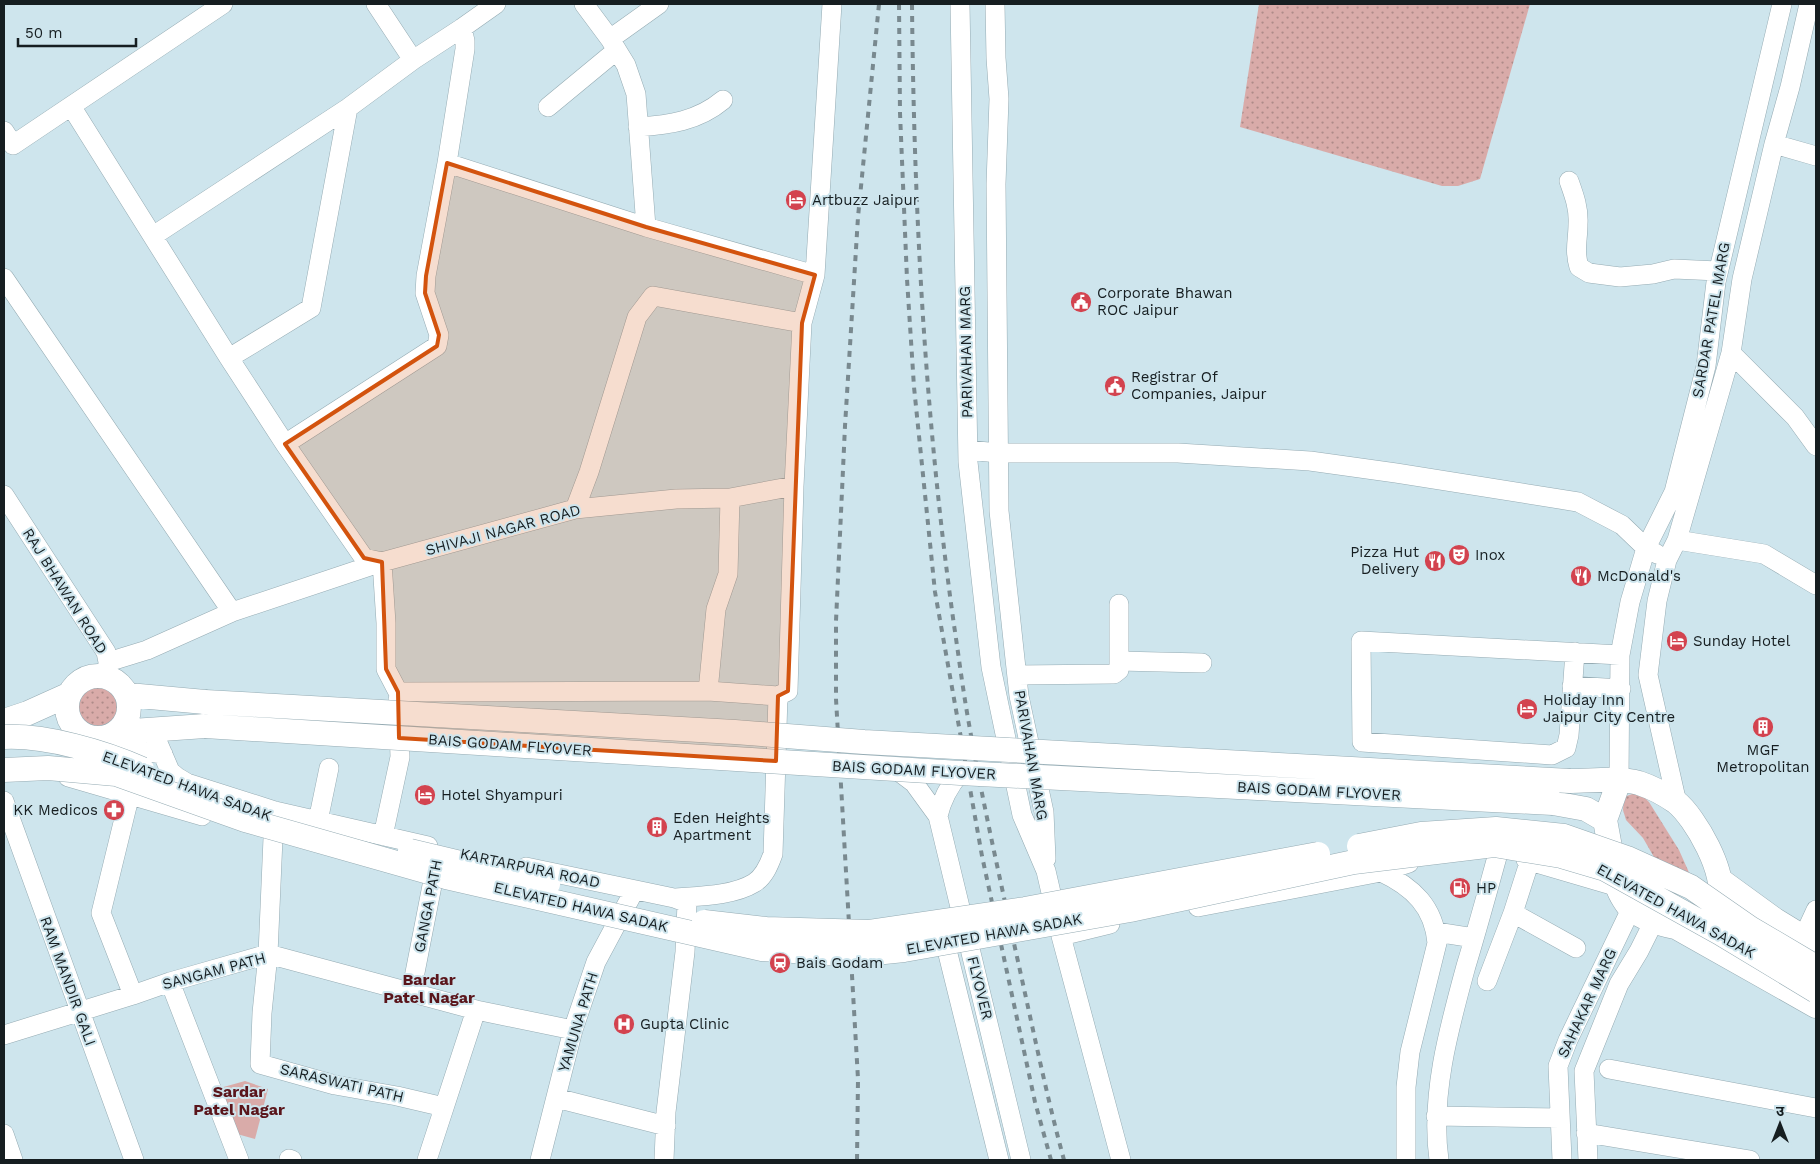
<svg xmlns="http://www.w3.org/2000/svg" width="1820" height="1164" viewBox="0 0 1820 1164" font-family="'Work Sans','Noto Sans Devanagari',sans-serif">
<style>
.grass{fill:url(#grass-dots)}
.park{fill:#d9aba9}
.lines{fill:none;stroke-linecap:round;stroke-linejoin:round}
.minor-casing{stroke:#95abb3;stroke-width:20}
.major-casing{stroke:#95abb3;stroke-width:25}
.minor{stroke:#fff;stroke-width:19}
.major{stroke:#fff;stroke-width:24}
.rail{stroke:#79898f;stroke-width:4;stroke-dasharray:6 6;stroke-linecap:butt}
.major-bridge-casing{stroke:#95abb3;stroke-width:25;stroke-linecap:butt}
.major-bridge{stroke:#fff;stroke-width:24}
.marked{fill:#d3530e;fill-opacity:0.2;stroke:#d3530e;stroke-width:4;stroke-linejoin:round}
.labels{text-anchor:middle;stroke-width:4;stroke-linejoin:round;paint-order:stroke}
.poi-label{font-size:15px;fill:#161e21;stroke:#cee5ed;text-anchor:start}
.street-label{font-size:15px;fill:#161e21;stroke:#cee5ed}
.neighbourhood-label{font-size:16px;font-weight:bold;fill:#5a151b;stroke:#cee5ed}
</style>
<defs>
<pattern id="grass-dots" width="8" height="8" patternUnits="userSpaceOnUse" patternTransform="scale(1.25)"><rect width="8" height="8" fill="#d9aba9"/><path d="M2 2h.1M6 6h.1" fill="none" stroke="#af8b89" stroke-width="1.8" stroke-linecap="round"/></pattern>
</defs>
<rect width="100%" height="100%" fill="#cee5ed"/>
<path class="grass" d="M1259,4H1530L1480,179L1458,186H1442L1240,127Z
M73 709a23 23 0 1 1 46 0a23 23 0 1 1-46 0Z
M1635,793L1644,797L1649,802L1679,850L1695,886L1686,896L1678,894L1668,887L1658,864L1643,838L1626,820L1623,810L1624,797Z"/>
<path class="park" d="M245,1081L268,1089L255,1139L237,1134L220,1088Z"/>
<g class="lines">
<g class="minor-casing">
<path id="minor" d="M376,4L413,60
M960,4L968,462L991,667L1022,815L1046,871L1061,936L1121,1160
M995,4L996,58L999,99L996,184L999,511L1019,696L1044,812L1046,859
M610,39L659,4
M71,106L229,358L285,444L364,558L382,562L386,623V669L398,692L708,691L778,696L788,691L794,486
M548,107L617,50
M638,127C669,125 698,121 723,100
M4,131L13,145L223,4
M1774,144L1816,156
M447,163L646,227L636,94L626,65L610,39L584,4
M1569,181C1574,195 1579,208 1578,224C1578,240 1574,250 1579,267L1589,273L1620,277L1653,274L1674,269L1718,271
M646,227L815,275L832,4
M153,236L348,108L413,60L462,28L496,4
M4,278L232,612
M1731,353L1795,417L1816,446
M229,358L311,308L348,108
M285,444L437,346L439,335L425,293L426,276L447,163L465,49V41L462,28
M968,450L998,453H1178L1310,461L1396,473L1578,502L1622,525L1646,548L1657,554
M4,495L106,652L108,662L107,676
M575,509L589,472L637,317L653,296L802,323
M1677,540L1764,554L1816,585
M1575,652L1569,735L1566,748L1552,755L1362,742L1361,641L1620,655
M1119,661L1202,663
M108,662L147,650L232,612L382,562L575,509L676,499L730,498L794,486L802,323L815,275
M1017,675L1114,674L1119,670V604
M1572,686L1621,689
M708,691L716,609L728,574L730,498
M152,729L170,771L177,777L187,783L275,811L428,846
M98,745L163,754
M894,768L914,783L938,816L1021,1160
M68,777L202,816
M1619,781L1620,655L1630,602L1646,548L1674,492L1706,366L1716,282L1782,4
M4,801L134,1160
M1677,803L1648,675L1657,601L1667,560L1677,540L1731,353L1742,279L1774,144L1790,87L1809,4
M274,815L268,954L262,1013L260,1064L335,1085L397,1096L444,1107
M938,816C942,798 949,786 960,773
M318,821L329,768
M383,836L400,757L398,699
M1526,860L1618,887
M526,867L674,898L687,903L685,952L666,1112L664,1160
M1381,872C1413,887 1434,907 1437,943L1410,1052L1406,1087V1160
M674,898C698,896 733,896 754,883C764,877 769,865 773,854L778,696
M1198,907L1381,872L1409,863
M1513,913L1576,948
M1436,932L1474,938
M1061,936L1110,924
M1803,938L1816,910
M945,942L999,1160
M1487,981L1513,913L1530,860
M170,982L239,1160
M411,993L437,860
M133,995L101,913L130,794L141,788
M4,1035L133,995L170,982L268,954L476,1010L573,1030
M1609,1069L1816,1108
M556,1098L666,1126
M1436,1116L1560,1118
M1586,1133L1750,1160
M4,1134L13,1160
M289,1159L292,1160
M427,1160L476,1010
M540,1160L573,1030L596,962L634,891
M1439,1160C1430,1096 1449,1028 1466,966C1477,930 1487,893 1497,857
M1562,1160L1558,1066L1568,1040L1631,909
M1588,1160L1584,1071L1619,984L1639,951L1654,921"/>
</g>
<g class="major-casing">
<path id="major" d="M67 707a31 31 0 1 1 62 0a31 31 0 1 1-62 0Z
M128,695L205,702
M4,721L28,713L68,695
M118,732L205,726
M1553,803L1586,809L1605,820C1608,836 1611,853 1614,869C1615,875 1616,882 1618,888C1620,894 1627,906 1632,910C1645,920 1677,931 1694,927C1704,924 1716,910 1719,900C1728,875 1695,817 1676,802C1666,795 1651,787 1639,783C1618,777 1592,781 1570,781
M1605,820L1619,781
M1720,880L1775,920L1816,945
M1676,927L1816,1006"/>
</g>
<use href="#minor" class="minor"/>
<use href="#major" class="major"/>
<path class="rail" d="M899,4L900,113L907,279L914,387L935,592L982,856L1035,1102L1051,1160
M912,4C914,212 925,419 954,625C959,658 963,691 969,724C982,799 999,874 1015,948C1031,1019 1045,1090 1064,1160
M857,1160L858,1079L836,699V621L845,426L858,217L879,4"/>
<g class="major-bridge-casing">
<path id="major-bridge" d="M205,702L735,732L864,742L1570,781
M205,726L960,773L1553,803
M4,737C46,735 104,752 142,769
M4,770L48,768L116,774L245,820L446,877L762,949L855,955L904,950L1130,910L1354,862L1494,845L1561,856L1605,869L1720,933L1816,991
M1359,846L1421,834L1496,829L1564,836L1627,858L1691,887L1750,928L1816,967
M410,851L548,884
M704,922L766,929L868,932L1025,909L1318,854"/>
</g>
<use href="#major-bridge" class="major-bridge"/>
</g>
<path class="marked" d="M447,163L646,227L815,275L802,323L788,691L778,696L776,761L399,738L398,692L386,669L382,562L364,558L285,444L437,346L439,335L425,293L426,276Z"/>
<defs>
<g id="hotel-disc" transform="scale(1.125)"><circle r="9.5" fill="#d3434f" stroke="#cee5ed"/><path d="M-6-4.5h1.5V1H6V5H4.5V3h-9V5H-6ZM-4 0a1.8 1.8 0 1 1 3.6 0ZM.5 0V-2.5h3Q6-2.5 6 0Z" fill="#fff"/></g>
<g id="civic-disc" transform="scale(1.125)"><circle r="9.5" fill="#d3434f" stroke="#cee5ed"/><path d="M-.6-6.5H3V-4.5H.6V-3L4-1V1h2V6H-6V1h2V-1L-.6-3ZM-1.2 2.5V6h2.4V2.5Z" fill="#fff"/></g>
<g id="theatre-disc" transform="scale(1.125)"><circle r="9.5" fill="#d3434f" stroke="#cee5ed"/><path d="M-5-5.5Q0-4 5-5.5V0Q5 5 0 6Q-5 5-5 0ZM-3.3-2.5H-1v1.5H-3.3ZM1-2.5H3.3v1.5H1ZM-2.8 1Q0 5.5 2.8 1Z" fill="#fff"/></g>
<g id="restaurant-disc" transform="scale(1.125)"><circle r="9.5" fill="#d3434f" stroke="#cee5ed"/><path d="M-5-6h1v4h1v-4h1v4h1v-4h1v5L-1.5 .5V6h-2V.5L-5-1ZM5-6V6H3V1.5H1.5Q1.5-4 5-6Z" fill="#fff"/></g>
<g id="building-disc" transform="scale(1.125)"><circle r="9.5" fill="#d3434f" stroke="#cee5ed"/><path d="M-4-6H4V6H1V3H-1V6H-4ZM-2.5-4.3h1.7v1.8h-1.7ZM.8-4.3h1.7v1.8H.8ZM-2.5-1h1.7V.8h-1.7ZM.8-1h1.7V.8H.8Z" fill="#fff"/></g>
<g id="pharmacy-disc" transform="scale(1.125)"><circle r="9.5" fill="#d3434f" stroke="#cee5ed"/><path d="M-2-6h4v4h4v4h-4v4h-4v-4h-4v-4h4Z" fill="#fff"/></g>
<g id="fuel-disc" transform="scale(1.125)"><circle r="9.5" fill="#d3434f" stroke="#cee5ed"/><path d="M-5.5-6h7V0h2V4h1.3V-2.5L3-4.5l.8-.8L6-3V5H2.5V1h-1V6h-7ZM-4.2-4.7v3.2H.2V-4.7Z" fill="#fff"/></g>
<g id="station-disc" transform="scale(1.125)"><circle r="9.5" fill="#d3434f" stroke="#cee5ed"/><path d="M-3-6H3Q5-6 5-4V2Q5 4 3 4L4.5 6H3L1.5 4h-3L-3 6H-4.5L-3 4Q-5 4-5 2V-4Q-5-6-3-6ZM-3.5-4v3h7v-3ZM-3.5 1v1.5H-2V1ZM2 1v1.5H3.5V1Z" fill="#fff"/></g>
<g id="hospital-disc" transform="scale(1.125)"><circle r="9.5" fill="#d3434f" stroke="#cee5ed"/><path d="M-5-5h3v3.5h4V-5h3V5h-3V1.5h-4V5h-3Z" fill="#fff"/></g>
</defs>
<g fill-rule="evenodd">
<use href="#hotel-disc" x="796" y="200"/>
<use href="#civic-disc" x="1081" y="302"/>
<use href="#civic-disc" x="1115" y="386"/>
<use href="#theatre-disc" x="1459" y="555"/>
<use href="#restaurant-disc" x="1435" y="561"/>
<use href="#restaurant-disc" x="1581" y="576"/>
<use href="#hotel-disc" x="1677" y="641"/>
<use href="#hotel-disc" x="1527" y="709"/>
<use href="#building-disc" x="1763" y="727"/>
<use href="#hotel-disc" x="425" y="795"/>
<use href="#pharmacy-disc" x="114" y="810"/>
<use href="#building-disc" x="657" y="827"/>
<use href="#fuel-disc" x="1460" y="888"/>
<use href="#station-disc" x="780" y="963"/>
<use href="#hospital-disc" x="624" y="1024"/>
</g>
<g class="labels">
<g class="poi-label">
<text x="812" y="205">Artbuzz Jaipur</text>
<text x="1097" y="298">Corporate Bhawan<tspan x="1097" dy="17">ROC Jaipur</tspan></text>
<text x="1131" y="382">Registrar Of<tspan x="1131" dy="17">Companies, Jaipur</tspan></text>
<text x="1419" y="557" text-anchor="end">Pizza Hut<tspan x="1419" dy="17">Delivery</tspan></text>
<text x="1475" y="560">Inox</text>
<text x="1597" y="581">McDonald's</text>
<text x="1693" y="646">Sunday Hotel</text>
<text x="1543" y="705">Holiday Inn<tspan x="1543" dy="17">Jaipur City Centre</tspan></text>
<text x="1763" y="755" text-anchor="middle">MGF<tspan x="1763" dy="17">Metropolitan</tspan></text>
<text x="441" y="800">Hotel Shyampuri</text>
<text x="98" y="815" text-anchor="end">KK Medicos</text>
<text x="673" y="823">Eden Heights<tspan x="673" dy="17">Apartment</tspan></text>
<text x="1476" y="893">HP</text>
<text x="796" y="968">Bais Godam</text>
<text x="640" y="1029">Gupta Clinic</text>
</g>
<g class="street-label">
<text transform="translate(1711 320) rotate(-80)" y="5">SARDAR PATEL MARG</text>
<text transform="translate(966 352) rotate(-91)" y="5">PARIVAHAN MARG</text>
<text transform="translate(503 530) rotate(-15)" y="5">SHIVAJI NAGAR ROAD</text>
<text transform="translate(65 591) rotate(58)" y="5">RAJ BHAWAN ROAD</text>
<text transform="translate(510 745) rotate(4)" y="5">BAIS GODAM FLYOVER</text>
<text transform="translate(1031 755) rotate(80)" y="5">PARIVAHAN MARG</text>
<text transform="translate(914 770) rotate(3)" y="5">BAIS GODAM FLYOVER</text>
<text transform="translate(187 786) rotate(20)" y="5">ELEVATED HAWA SADAK</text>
<text transform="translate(1319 791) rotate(3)" y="5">BAIS GODAM FLYOVER</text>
<text transform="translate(530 868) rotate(12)" y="5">KARTARPURA ROAD</text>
<text transform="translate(428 906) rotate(-79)" y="5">GANGA PATH</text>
<text transform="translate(581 907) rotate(13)" y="5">ELEVATED HAWA SADAK</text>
<text transform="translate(1676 911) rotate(29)" y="5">ELEVATED HAWA SADAK</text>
<text transform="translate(994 934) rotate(-10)" y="5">ELEVATED HAWA SADAK</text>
<text transform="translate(214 971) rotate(-15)" y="5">SANGAM PATH</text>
<text transform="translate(68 981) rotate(70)" y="5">RAM MANDIR GALI</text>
<text transform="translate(980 988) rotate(76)" y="5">FLYOVER</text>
<text transform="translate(1587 1003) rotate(-65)" y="5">SAHAKAR MARG</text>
<text transform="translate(578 1022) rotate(-73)" y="5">YAMUNA PATH</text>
<text transform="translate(342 1083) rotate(13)" y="5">SARASWATI PATH</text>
</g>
<g class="neighbourhood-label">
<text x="429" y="985">Bardar<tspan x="429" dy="18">Patel Nagar</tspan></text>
<text x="239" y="1097">Sardar<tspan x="239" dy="18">Patel Nagar</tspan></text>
</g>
</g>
<rect width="1820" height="1164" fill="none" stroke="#161e21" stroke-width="10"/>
<g transform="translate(1780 1124)" stroke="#cee5ed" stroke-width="4" paint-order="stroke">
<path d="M0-4L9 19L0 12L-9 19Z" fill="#161e21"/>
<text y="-8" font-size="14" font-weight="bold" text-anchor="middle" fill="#161e21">उ</text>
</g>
<path d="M18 38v8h118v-8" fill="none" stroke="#161e21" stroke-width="2.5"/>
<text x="25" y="38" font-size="15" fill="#161e21" stroke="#cee5ed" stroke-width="4" paint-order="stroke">50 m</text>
</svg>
